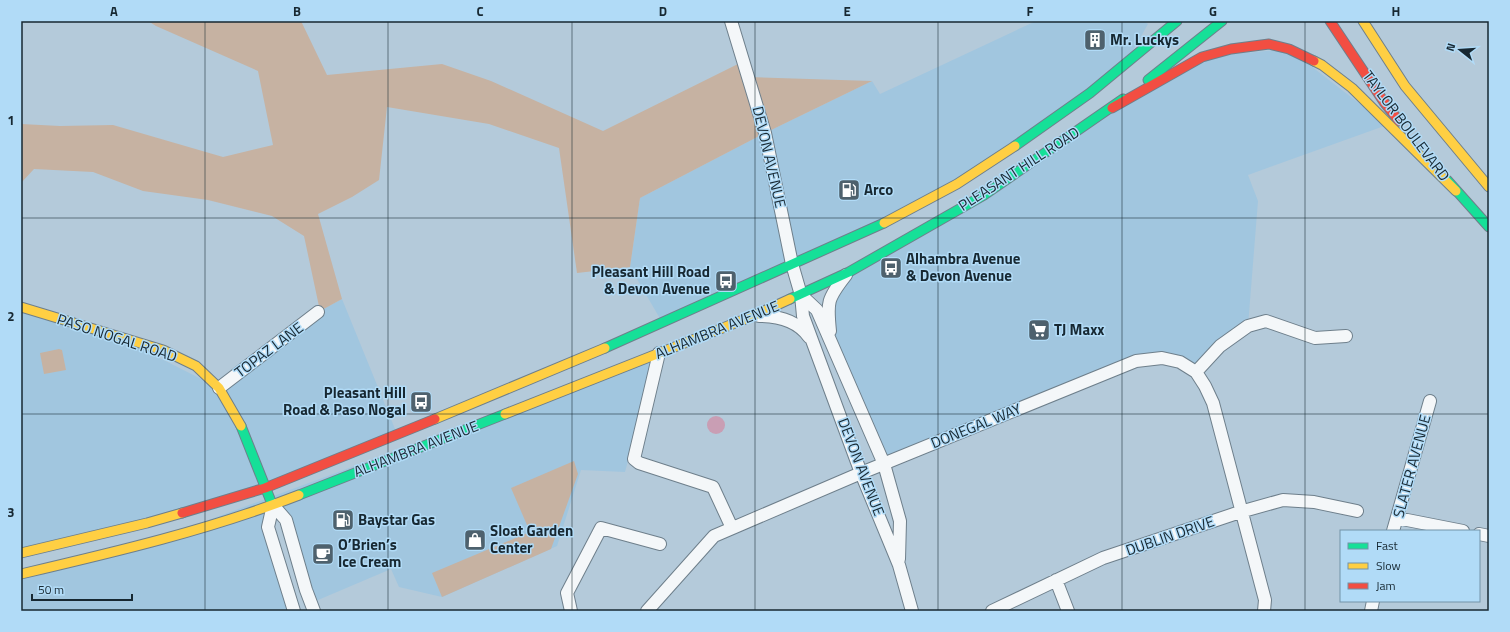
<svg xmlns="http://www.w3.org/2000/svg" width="1510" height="632" viewBox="0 0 1510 632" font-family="'Titillium Web',sans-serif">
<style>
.built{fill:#a1c6df}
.green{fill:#c6b2a2}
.water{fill:#c99eb4}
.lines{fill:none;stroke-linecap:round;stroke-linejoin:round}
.street-casing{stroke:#6e7f8b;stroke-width:14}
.fast-casing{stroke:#6e7f8b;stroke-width:11}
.slow-casing{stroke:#6e7f8b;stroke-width:11}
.jam-casing{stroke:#6e7f8b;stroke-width:11}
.street{stroke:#f4f7f9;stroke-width:12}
.fast{stroke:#16e098;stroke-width:9}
.slow{stroke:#ffcf43;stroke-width:9}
.jam{stroke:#f24e42;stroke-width:9}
.grid{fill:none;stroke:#172832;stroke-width:1;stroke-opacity:0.55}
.labels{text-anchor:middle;stroke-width:3;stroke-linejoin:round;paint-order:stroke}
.poi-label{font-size:15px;font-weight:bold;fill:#172832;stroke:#b1dbf7;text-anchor:start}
.street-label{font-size:15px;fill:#172832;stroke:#b1dbf7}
.neatline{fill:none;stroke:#172832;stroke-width:1.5}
.grid-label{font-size:13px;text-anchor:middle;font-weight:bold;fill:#172832}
</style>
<rect width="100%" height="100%" fill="#b4cada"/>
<path class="built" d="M1036,21H1144L1148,24L1126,63L957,184L662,322L630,267L640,198L765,133L872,81L880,94Z
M1289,49L1387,125L1248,175L1258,201L1248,326L1196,372L1146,359L884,464L831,342V294L849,272L1202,57Z
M342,299L397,434L265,488L21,553V307L118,337L219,388L318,312Z
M657,354L625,472L581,470L557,546L442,597L399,587L391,569L311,603L286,520L273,505L268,527L294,611H21V577L133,548Z"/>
<path class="green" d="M148,21H301L327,75L442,64L491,81L603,131L744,61L748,77L872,81L765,133L640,198L630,267L577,273L559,148L489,124L387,107L379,180L352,197L318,214L342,299L320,311L304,236L272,216L208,200L143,191L93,172L34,169L21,183V124L60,126L113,125L223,157L273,145L258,71L156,26Z
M59,349L62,350L66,370L44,374L40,353Z
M574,461L578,474L551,549L442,597L432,573L530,532L511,488Z"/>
<path class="water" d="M707 425a9 9 0 1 1 18 0a9 9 0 1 1-18 0Z"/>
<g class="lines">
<g class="street-casing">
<path id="street" d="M731,21L765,133L792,264L801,295L803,316L861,473L899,565L912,611
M801,295L817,310L884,464L900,521L899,559
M759,316C778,316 797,320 809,337
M830,331C827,302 827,299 846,275
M659,353L634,459L639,463L713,487L732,528
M1196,372L1220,346L1248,326L1266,321L1315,338L1346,336
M219,388L318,312
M273,505L286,520L306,590L314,611
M273,505L268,527L294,611
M1397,518L1463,531
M1393,531L1430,401
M1479,534L1489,536
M1056,580L1068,611
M571,611L567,593L601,528L660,544
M647,611L714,536L861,473L1136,361L1162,358L1180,362L1196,372L1205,386L1213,403L1265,600L1264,611
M992,611L1103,558L1240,512L1283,500L1314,502L1357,511
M1371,611L1373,601"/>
</g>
<g class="fast-casing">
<path id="fast" d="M1148,80L1222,21
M1015,146L1090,93L1177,21
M1447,180L1489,227
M790,299L849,272L984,195L1123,99
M605,348L884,223
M241,426L270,499
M299,495L505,414"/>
</g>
<g class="slow-casing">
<path id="slow" d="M1363,21L1405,86L1489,187
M1314,61L1322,65L1352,88L1456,191
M884,223L957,184L1015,146
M21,307L163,350L196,366L219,388L241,426
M505,414L753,316L790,299
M435,419L605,348
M21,553L147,523L182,513
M21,574C115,552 209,530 299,495"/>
</g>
<g class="jam-casing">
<path id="jam" d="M1330,21L1384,102L1399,121
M1112,108L1202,57L1231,49L1269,44L1289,49L1314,61
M182,513L265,488L435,419"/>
</g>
<use href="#street" class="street"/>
<use href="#fast" class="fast"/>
<use href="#slow" class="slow"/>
<use href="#jam" class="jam"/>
</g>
<path class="grid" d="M205,21V611M388,21V611M572,21V611M755,21V611M938,21V611M1122,21V611M1305,21V611M21,218H1489M21,414H1489"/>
<defs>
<g id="building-square" transform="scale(1.15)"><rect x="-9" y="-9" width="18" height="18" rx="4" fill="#4e616d" stroke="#b1dbf7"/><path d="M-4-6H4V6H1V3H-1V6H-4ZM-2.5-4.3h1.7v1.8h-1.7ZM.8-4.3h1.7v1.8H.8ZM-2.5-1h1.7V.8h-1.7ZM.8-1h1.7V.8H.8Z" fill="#fff"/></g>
<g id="fuel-square" transform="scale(1.15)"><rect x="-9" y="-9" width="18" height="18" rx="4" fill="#4e616d" stroke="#b1dbf7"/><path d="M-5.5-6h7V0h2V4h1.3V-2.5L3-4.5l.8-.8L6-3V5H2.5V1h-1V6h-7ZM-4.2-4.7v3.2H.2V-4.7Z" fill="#fff"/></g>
<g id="bus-square" transform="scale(1.15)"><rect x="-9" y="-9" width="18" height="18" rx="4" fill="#4e616d" stroke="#b1dbf7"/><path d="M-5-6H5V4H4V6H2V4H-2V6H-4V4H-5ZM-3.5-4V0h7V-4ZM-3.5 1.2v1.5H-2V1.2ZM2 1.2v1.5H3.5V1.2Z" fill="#fff"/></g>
<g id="supermarket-square" transform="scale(1.15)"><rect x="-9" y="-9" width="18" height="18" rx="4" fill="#4e616d" stroke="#b1dbf7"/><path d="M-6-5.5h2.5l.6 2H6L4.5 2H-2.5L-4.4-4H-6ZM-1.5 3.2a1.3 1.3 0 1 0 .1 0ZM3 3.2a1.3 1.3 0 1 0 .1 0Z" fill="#fff"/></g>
<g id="shop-square" transform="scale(1.15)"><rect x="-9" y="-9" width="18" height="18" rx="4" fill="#4e616d" stroke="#b1dbf7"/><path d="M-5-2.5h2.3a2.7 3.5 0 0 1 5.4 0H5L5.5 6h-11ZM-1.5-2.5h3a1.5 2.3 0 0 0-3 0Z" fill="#fff"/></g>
<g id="cafe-square" transform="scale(1.15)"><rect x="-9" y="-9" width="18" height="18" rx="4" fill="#4e616d" stroke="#b1dbf7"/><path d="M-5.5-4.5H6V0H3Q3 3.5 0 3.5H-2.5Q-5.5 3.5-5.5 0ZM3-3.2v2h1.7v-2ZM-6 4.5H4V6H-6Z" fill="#fff"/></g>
</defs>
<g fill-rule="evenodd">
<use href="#building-square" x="1095" y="40"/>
<use href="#fuel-square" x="849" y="190"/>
<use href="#bus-square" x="891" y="268"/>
<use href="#bus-square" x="726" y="281"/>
<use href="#supermarket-square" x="1039" y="330"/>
<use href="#bus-square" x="421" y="402"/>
<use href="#fuel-square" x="343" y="520"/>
<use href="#shop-square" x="475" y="540"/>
<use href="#cafe-square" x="323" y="554"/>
</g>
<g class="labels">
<g class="poi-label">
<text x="1110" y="45">Mr. Luckys</text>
<text x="864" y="195">Arco</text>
<text x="906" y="264">Alhambra Avenue<tspan x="906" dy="17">&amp; Devon Avenue</tspan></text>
<text x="710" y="277" text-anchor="end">Pleasant Hill Road<tspan x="710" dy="17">&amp; Devon Avenue</tspan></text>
<text x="1054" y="335">TJ Maxx</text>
<text x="406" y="398" text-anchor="end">Pleasant Hill<tspan x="406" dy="17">Road &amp; Paso Nogal</tspan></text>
<text x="358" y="525">Baystar Gas</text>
<text x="490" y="536">Sloat Garden<tspan x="490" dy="17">Center</tspan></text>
<text x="338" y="550">O’Brien’s<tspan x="338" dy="17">Ice Cream</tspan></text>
</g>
<g class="street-label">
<text transform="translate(1406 126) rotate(53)" y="5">TAYLOR BOULEVARD</text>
<text transform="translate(769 157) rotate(77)" y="5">DEVON AVENUE</text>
<text transform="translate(1019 169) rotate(-33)" y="5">PLEASANT HILL ROAD</text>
<text transform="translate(717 330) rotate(-22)" y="5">ALHAMBRA AVENUE</text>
<text transform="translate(117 338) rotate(18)" y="5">PASO NOGAL ROAD</text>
<text transform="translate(269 350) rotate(-37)" y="5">TOPAZ LANE</text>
<text transform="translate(976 426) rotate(-22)" y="5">DONEGAL WAY</text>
<text transform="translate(416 449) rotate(-21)" y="5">ALHAMBRA AVENUE</text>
<text transform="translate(1412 466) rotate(-75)" y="5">SLATER AVENUE</text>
<text transform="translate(861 467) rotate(69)" y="5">DEVON AVENUE</text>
<text transform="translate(1170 536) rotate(-19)" y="5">DUBLIN DRIVE</text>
</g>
</g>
<rect width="1510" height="632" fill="none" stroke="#b1dbf7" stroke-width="44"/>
<rect x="1340" y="530" width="140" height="72" fill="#b1dbf7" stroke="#7393a8"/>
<rect x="1348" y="543" width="20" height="6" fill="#16e098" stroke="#7393a8"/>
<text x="1376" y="550" font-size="12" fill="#172832">Fast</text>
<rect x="1348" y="563" width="20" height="6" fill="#ffcf43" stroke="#7393a8"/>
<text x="1376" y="570" font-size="12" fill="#172832">Slow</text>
<rect x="1348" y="583" width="20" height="6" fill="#f24e42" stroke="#7393a8"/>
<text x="1376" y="590" font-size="12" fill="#172832">Jam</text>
<g transform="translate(1460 50) rotate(287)" stroke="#b1dbf7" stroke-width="3" paint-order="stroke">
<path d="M0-3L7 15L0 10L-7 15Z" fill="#172832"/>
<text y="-6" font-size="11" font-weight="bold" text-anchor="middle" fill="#172832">N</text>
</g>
<path d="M32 594v6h100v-6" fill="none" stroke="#172832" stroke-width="2"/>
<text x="38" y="594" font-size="12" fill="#172832" stroke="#b1dbf7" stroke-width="3" paint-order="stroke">50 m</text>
<rect x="22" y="22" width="1466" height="588" class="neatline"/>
<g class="grid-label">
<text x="114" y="16">A</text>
<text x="297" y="16">B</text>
<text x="480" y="16">C</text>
<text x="663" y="16">D</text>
<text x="847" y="16">E</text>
<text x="1030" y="16">F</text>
<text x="1213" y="16">G</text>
<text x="1396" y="16">H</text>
<text x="11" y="125">1</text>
<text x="11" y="321">2</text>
<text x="11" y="517">3</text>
</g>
</svg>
